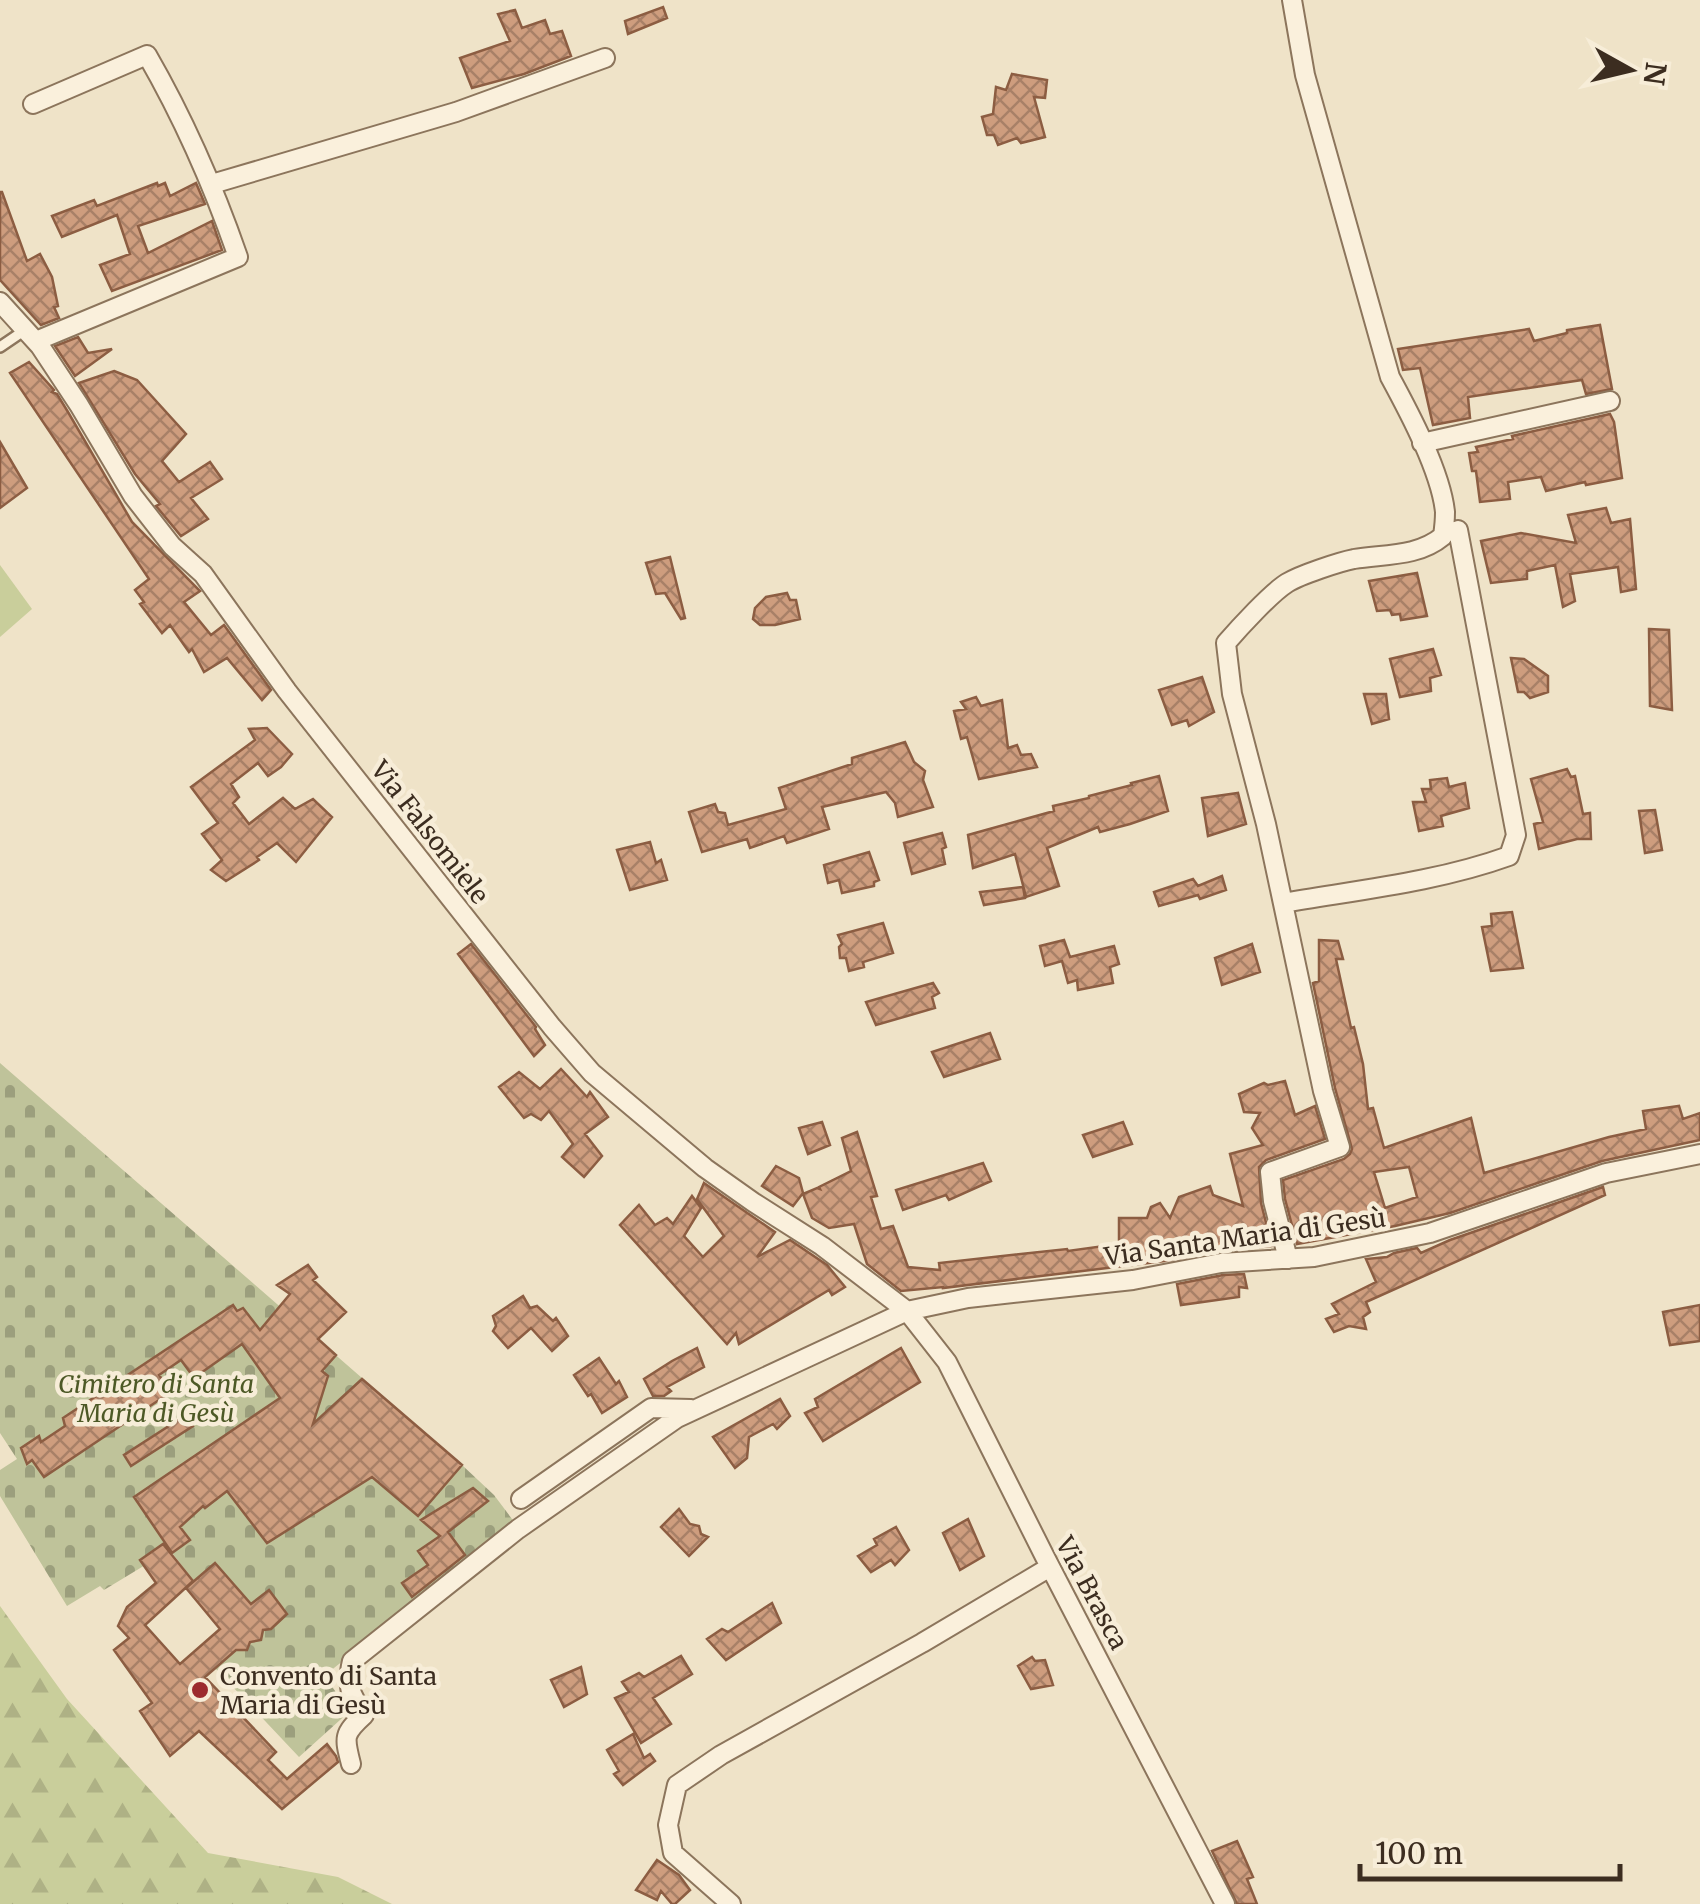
<svg xmlns="http://www.w3.org/2000/svg" width="1700" height="1904" viewBox="0 0 1700 1904" font-family="Merriweather,serif">
<style>
.forest{fill:url(#forest-firs)}
.cemetery{fill:url(#cemetery-stones)}
.green{fill:#c9ce9b}
.building{fill:url(#building-cross-hatch);stroke:#8c5d42;stroke-width:2.5;fill-rule:evenodd}
.lines{fill:none;stroke-linecap:round;stroke-linejoin:round}
.service-casing{stroke:#8c755c;stroke-width:14}
.minor-casing{stroke:#8c755c;stroke-width:22}
.service{stroke:#faf0dc;stroke-width:9}
.minor{stroke:#faf0dc;stroke-width:18}
.poi-dot{fill:#9c2b2f;stroke:#f7edd8;stroke-width:4}
.labels{text-anchor:middle;stroke-width:9;stroke-linejoin:round;paint-order:stroke}
.street-label{font-size:25px;fill:#3c2d20;stroke:#f7edd8}
.park-label{font-size:25px;font-style:italic;fill:#4d5926;stroke:#f7edd8}
.poi-label{font-size:25px;fill:#3c2d20;stroke:#f7edd8;text-anchor:start}
</style>
<defs>
<pattern id="forest-firs" width="22" height="20" patternUnits="userSpaceOnUse" patternTransform="scale(2.5)"><rect width="22" height="20" fill="#c9ce9b"/><path d="M5 1l3.5 6h-7zM16 11l3.5 6h-7z" fill="#aeb185"/></pattern>
<pattern id="cemetery-stones" width="16" height="16" patternUnits="userSpaceOnUse" patternTransform="scale(2.5)"><rect width="16" height="16" fill="#bfc39a"/><path d="M2 7V4a2 2 0 0 1 4 0v3zM10 15v-3a2 2 0 0 1 4 0v3z" fill="#9c9f7d"/></pattern>
<pattern id="building-cross-hatch" width="8" height="8" patternUnits="userSpaceOnUse" patternTransform="scale(2.5)"><rect width="8" height="8" fill="#ce9d7e"/><path d="M0 0l8 8M0 8l8-8" fill="none" stroke="#a88067"/></pattern>
</defs>
<rect width="100%" height="100%" fill="#efe3c8"/>
<path class="forest" d="M0,1606L67,1699L208,1853L338,1877L392,1904H0Z"/>
<path class="cemetery" d="M0,1063L462,1465L494,1495L515,1523L324,1676L350,1711L299,1757L215,1668L236,1650H247L250,1642L261,1640L263,1630L271,1629L287,1614L269,1590L251,1604L215,1563L194,1582L170,1550L104,1590L100,1586L67,1606L0,1496V1470L17,1459L0,1433Z"/>
<path class="green" d="M0,565L32,609L0,637Z"/>
<path class="building" d="M663,7L667,18L628,34L625,21Z
M515,10L522,28L545,20L550,34L562,31L571,56L524,74L472,88L460,58L510,41L498,14Z
M1012,74L1047,80L1045,98L1034,97L1045,137L1021,143L1017,138L998,145L994,135H987L982,117L993,114L996,87L1006,90Z
M157,183L158,186L165,183L170,196L196,183L205,204L138,226L148,253L212,221L222,250L112,291L100,265L130,254L117,215L62,237L52,216L94,200L97,206Z
M0,192H2L27,261L40,254L52,277L58,306L54,307L59,318L41,325L0,280Z
M1600,325L1612,389L1586,394L1582,380L1468,397L1470,418L1433,425L1420,368L1403,370L1398,349L1529,329L1534,341L1567,333V330Z
M78,337L88,353L112,349L75,376L55,346Z
M29,362L54,390L52,392L57,394L68,412L132,522L200,591L184,602L211,635L224,625L271,690L262,700L227,658L204,672L192,649L189,652L170,625L162,633L140,604L144,602L135,590L149,579L10,373Z
M114,371L137,380L186,434L162,461L179,482L210,462L222,479L191,498L208,519L181,536L156,506L160,504L135,474L79,383Z
M1610,414L1614,422L1622,478L1586,485L1585,482L1546,491L1541,477L1508,482L1510,499L1480,502L1476,471H1472L1469,453L1478,452L1476,447L1513,439L1512,436Z
M0,442L27,488L0,508Z
M1606,508L1611,523L1630,519L1636,589L1621,592L1618,567L1570,574L1575,601L1563,607L1555,565L1527,571V579L1491,583L1481,541L1521,533L1576,543L1568,515Z
M670,557L685,618L681,619L665,593L656,594L646,563Z
M1417,573L1427,616L1401,620L1400,614L1392,615L1390,610L1377,611L1369,581Z
M787,593L790,600H796L800,619L775,625H760L753,619L755,608L766,597Z
M1649,629L1669,630L1672,710L1650,706Z
M1433,649L1441,675L1430,678L1431,691L1400,697L1390,659Z
M1511,658L1524,659L1548,676V692L1530,698L1524,692H1518Z
M1202,677L1214,712L1189,726L1187,720L1172,725L1159,690Z
M1364,694H1386L1389,719L1372,724Z
M976,697L981,706L1002,700L1008,748L1017,745L1021,755L1031,754L1037,767L979,779L967,737L961,739L954,711L966,709L961,702Z
M267,728L292,754L281,767L268,776L258,763L231,784L239,797L233,803L249,824L283,798L295,809L313,799L332,817L296,862L277,843L257,857L259,860L226,881L211,870L222,860L202,834L218,823L191,787L255,740L249,729Z
M905,742L914,762L925,771L923,780L933,807L898,817L895,803L886,792L822,807L829,829L787,843L784,836L750,848L747,839L702,852L689,812L715,804L718,812L725,813L728,825L786,809L779,788L852,764V758Z
M1567,769L1571,777L1575,776L1583,814L1590,813L1591,839H1577L1539,849L1534,824L1543,822L1531,779Z
M1159,776L1168,811L1130,824L1100,832L1098,827L1047,848L1059,886L1026,897L1015,854L973,868L968,835L1054,811L1053,806L1089,798V796L1132,785L1131,783Z
M1447,778L1449,787L1465,783L1469,808L1441,816L1443,826L1419,831L1413,802H1426L1422,789H1431L1430,780Z
M1238,793L1246,824L1208,836L1202,798Z
M1655,810L1662,850L1645,853L1639,811Z
M942,833L946,847L942,849L945,864L912,874L904,843Z
M650,842L656,863L661,860L667,880L630,890L617,850Z
M869,852L879,880L874,882V886L842,893L839,880L828,883L824,865Z
M1222,876L1226,890L1200,899L1198,895L1159,906L1154,892L1193,879L1198,886Z
M1023,887L1025,898L984,905L980,892Z
M1512,912L1523,968L1491,971L1482,927L1492,926L1491,914Z
M883,923L893,953L863,962L864,967L849,971L846,958H840L839,947L842,944L838,935Z
M1064,940L1070,957L1114,946L1119,964L1110,967L1113,983L1078,990L1077,980L1068,983L1062,961L1045,966L1040,946Z
M1319,940L1338,941L1343,959H1336L1351,1028L1354,1027L1363,1064L1368,1109L1373,1108L1384,1148L1471,1118L1484,1173L1609,1137L1646,1129L1643,1111L1679,1106L1683,1119L1700,1113V1140L1602,1161L1450,1213L1395,1226L1297,1244L1285,1199L1283,1180L1344,1159L1350,1154L1352,1149L1335,1088L1313,983L1319,981ZM1409,1167L1417,1197L1385,1208L1374,1172Z
M471,944L536,1027L535,1029L545,1045L534,1056L458,954Z
M1252,944L1260,972L1222,985L1215,958Z
M933,983L939,993L932,997L935,1008L876,1025L866,1002Z
M990,1033L1000,1059L944,1077L932,1052Z
M561,1069L587,1097L590,1092L608,1117L585,1134L602,1156L584,1177L562,1157L573,1144L549,1111L541,1120L531,1114L524,1118L499,1087L519,1072L540,1089Z
M1285,1081L1295,1115L1315,1106L1325,1139L1266,1160L1259,1167L1261,1203L1272,1246L1220,1251L1173,1260L943,1288V1287L901,1291L867,1264L854,1224L829,1228L812,1218L803,1194L817,1188L820,1189L819,1187L851,1171L842,1138L857,1132L877,1196L871,1197L881,1229L893,1226L908,1267L940,1270L939,1263L1067,1249L1068,1251L1119,1244V1218H1147L1151,1207L1160,1203L1170,1218L1179,1197L1210,1186L1213,1195L1243,1206L1230,1154L1263,1145L1252,1128L1260,1113L1244,1112L1239,1094L1264,1083L1268,1085Z
M822,1122L830,1145L808,1154L799,1128Z
M1123,1122L1132,1144L1093,1157L1083,1135Z
M983,1163L991,1181L949,1200L946,1195L903,1210L896,1190Z
M776,1166L799,1178L803,1193L793,1206L762,1186Z
M704,1183L775,1232L757,1257L790,1240L827,1265L845,1287L832,1295L829,1290L739,1344L736,1333L727,1344L620,1225L639,1205L655,1225L667,1218L673,1224L692,1196L701,1208L684,1236L703,1257L724,1236L697,1199Z
M1603,1187L1605,1195L1366,1302L1370,1312L1363,1317L1366,1329L1349,1326L1334,1332L1326,1319L1339,1314L1332,1304L1376,1282L1366,1259L1387,1257L1394,1253L1417,1248L1421,1253L1450,1240Z
M308,1265L317,1277L313,1280L346,1312L318,1339L336,1355L322,1371L328,1376L313,1424L362,1379L462,1465L418,1516L372,1477L267,1543L227,1491L205,1508L203,1506L180,1527L190,1540L172,1553L134,1497L280,1398L242,1344L198,1375H192L181,1360L159,1375L171,1392L44,1477L32,1460L27,1464L21,1448L39,1436L41,1442L65,1426L63,1418L233,1305L237,1311L243,1308L260,1330L290,1294L277,1285Z
M1244,1274L1247,1288L1239,1287V1297L1181,1305L1177,1284L1223,1275Z
M523,1296L530,1308L537,1306L553,1321L556,1318L568,1336L552,1351L531,1328L508,1348L493,1331L496,1326L493,1316Z
M1700,1305V1341L1670,1345L1663,1312Z
M697,1348L704,1367L667,1387L671,1391L664,1396H653L644,1379L672,1361Z
M901,1348L920,1382L823,1441L805,1413L818,1407L815,1399Z
M599,1358L616,1384L619,1381L627,1397L602,1413L591,1394L588,1396L574,1375Z
M780,1399L790,1416L777,1429L773,1424L749,1437L747,1458L735,1468L713,1437Z
M186,1415L193,1426L131,1466L124,1455Z
M473,1488L488,1501L448,1532L465,1555L412,1597L402,1583L428,1565L418,1551L440,1536L421,1520Z
M679,1509L690,1524L699,1526L701,1534L708,1537L689,1556L661,1527Z
M968,1519L984,1556L960,1570L943,1533Z
M896,1527L909,1550L895,1565L891,1560L871,1572L858,1556L877,1545L874,1539Z
M163,1544L193,1581L145,1625L180,1664L220,1629L186,1588L215,1563L251,1604L269,1590L287,1614L271,1629L263,1630L261,1640L250,1642L247,1650H236L205,1677L276,1752L268,1760L287,1779L327,1744L336,1756L338,1762L282,1809L199,1731L170,1756L140,1711L152,1703L114,1650L129,1638L118,1626L127,1607L156,1583L140,1560Z
M772,1603L781,1623L726,1660L707,1639L722,1629L728,1632Z
M681,1656L692,1674L653,1698L671,1724L641,1743L615,1698L629,1692L622,1682L639,1673L644,1677Z
M1032,1657L1035,1661L1045,1660L1053,1685L1031,1689L1018,1666Z
M581,1667L587,1694L564,1707L551,1680Z
M633,1734L644,1758L650,1754L655,1761L623,1785L614,1774L619,1771L607,1750Z
M1237,1841L1253,1877L1247,1879L1257,1904H1237L1212,1851Z
M657,1860L679,1875L690,1890L675,1904H672L661,1891L657,1900L636,1890Z"/>
<g class="lines">
<g class="service-casing">
<path id="service" d="M0,347L25,330"/>
</g>
<g class="minor-casing">
<path id="minor" d="M33,104L147,55C185,121 213,185 238,257L36,341
M212,184L456,112L605,58
M0,302L40,346L79,405L133,496L172,546L203,574L287,691L552,1027L592,1073L705,1168L753,1202L822,1246L907,1311L947,1362L1045,1557L1225,1904
M1422,443L1610,401
M1283,903C1358,890 1437,882 1509,856L1516,835L1458,530
M1288,1259L1273,1201L1270,1172L1340,1147L1323,1091L1266,824L1232,694L1226,643C1239,628 1271,593 1287,583C1300,575 1339,562 1354,559C1385,554 1418,557 1443,536C1444,529 1445,520 1445,512C1441,472 1409,412 1390,377L1305,75L1292,0
M521,1499L651,1408L691,1409
M351,1764C344,1737 343,1734 364,1715C350,1693 346,1687 352,1661L518,1529L677,1418L907,1311L968,1298L1133,1280L1221,1263L1314,1257L1430,1233L1606,1173L1700,1154
M731,1904L673,1853L668,1825L677,1785L721,1755L922,1643L1050,1567"/>
</g>
<use href="#service" class="service"/>
<use href="#minor" class="minor"/>
</g>
<circle class="poi-dot" cx="200" cy="1690" r="10"/>
<g class="labels">
<g class="street-label">
<text transform="translate(430 832) rotate(52)" y="9">Via Falsomiele</text>
<text transform="translate(1245 1237) rotate(-8)" y="9">Via Santa Maria di Gesù</text>
<text transform="translate(1092 1593) rotate(62)" y="9">Via Brasca</text>
</g>
<g class="park-label">
<text x="156" y="1393">Cimitero di Santa<tspan x="156" dy="29">Maria di Gesù</tspan></text>
</g>
<g class="poi-label">
<text x="220" y="1685">Convento di Santa<tspan x="220" dy="29">Maria di Gesù</tspan></text>
</g>
</g>
<g transform="translate(1630 70) rotate(98)" stroke="#f7edd8" stroke-width="8" paint-order="stroke">
<path d="M0-8L18 38L0 25L-18 38Z" fill="#3c2d20"/>
<text y="-15" font-size="28" font-weight="bold" text-anchor="middle" fill="#3c2d20">N</text>
</g>
<path d="M1360 1864v15h260v-15" fill="none" stroke="#3c2d20" stroke-width="5"/>
<text x="1375" y="1864" font-size="30" fill="#3c2d20" stroke="#f7edd8" stroke-width="8" paint-order="stroke">100 m</text>
</svg>
